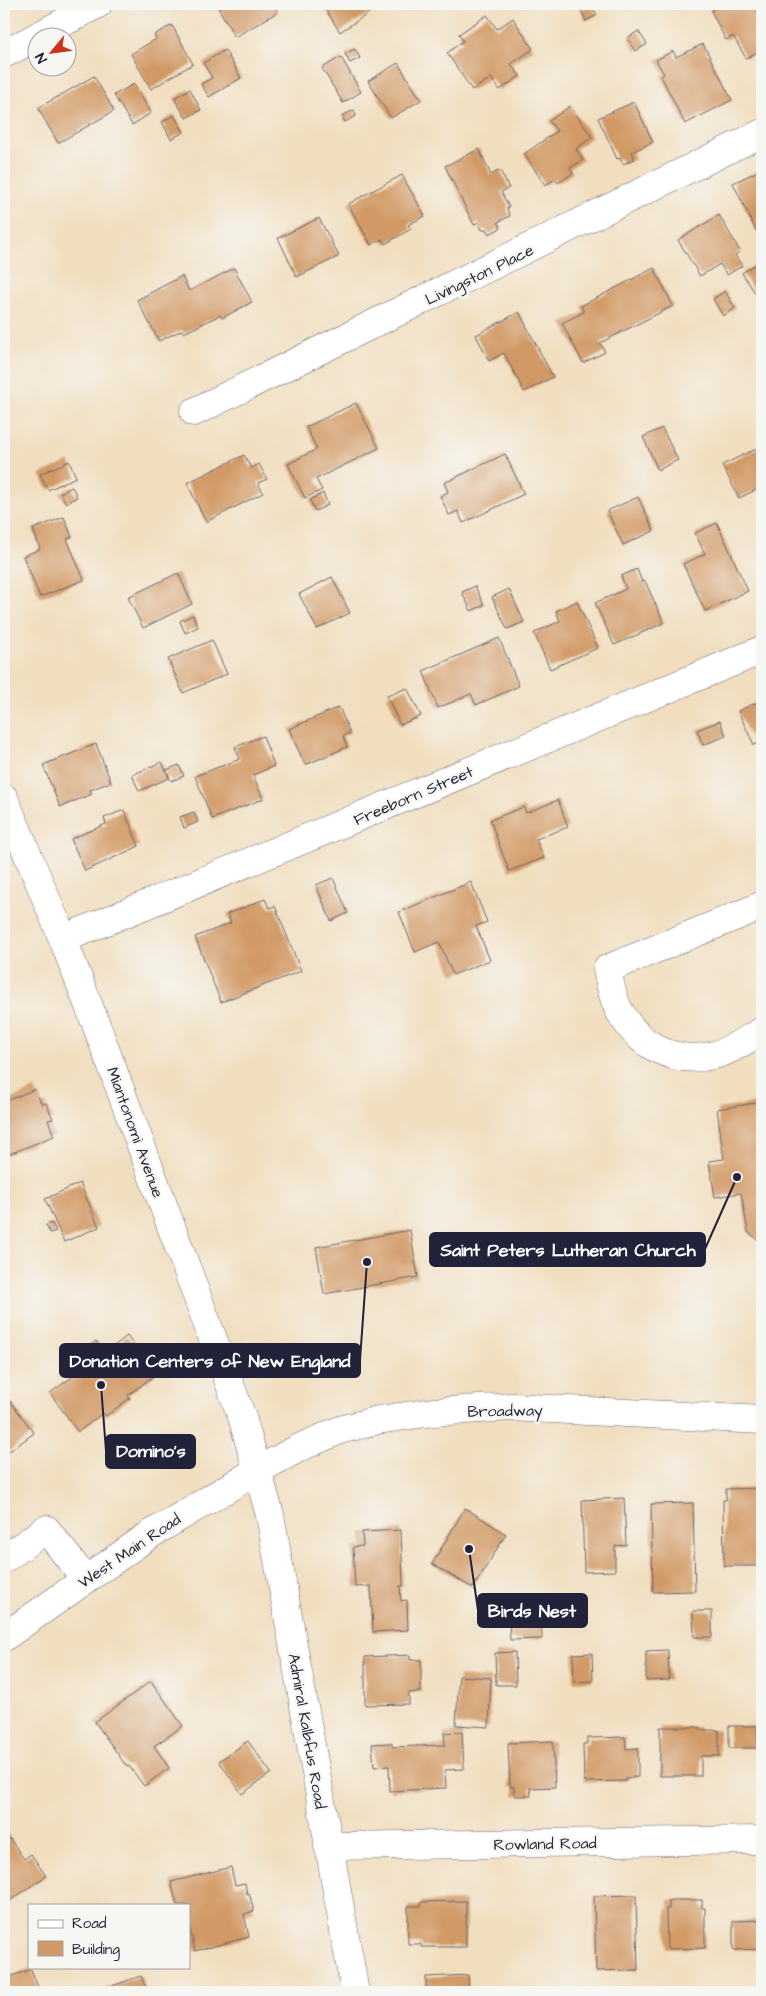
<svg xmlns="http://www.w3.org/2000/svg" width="766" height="1996" viewBox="0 0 766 1996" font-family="'Architects Daughter',sans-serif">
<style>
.building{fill:#d19965}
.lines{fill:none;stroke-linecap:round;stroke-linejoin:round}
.minor-casing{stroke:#6a6469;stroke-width:29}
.major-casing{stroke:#6a6469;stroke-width:29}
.minor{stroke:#fff;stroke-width:28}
.major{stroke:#fff;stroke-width:28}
.labels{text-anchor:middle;stroke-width:5;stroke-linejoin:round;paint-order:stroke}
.street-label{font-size:16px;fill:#22223b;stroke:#f6f6f2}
.leader{fill:none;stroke:#22223b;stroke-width:2}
.callout-dot{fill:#22223b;stroke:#f6f6f2;stroke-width:2}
.callout{fill:#22223b;stroke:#22223b;stroke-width:2}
.callout-label{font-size:18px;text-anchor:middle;font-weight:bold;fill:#fff}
</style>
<rect width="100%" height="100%" fill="#f6f6f2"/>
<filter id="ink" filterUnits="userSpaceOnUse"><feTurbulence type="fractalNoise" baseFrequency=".02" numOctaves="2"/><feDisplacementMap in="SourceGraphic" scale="10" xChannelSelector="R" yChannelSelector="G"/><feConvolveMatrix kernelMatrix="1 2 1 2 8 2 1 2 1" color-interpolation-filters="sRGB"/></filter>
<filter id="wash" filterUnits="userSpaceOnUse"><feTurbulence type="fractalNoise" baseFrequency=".0096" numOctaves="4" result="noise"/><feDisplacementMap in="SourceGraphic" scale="20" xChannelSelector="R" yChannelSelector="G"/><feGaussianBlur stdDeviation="1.12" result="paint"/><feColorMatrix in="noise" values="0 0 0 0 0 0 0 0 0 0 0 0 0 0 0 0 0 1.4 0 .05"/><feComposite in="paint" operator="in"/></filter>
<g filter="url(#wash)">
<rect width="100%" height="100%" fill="#f1debf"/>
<g id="blocks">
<path class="building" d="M216,4H273L278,12L235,37Z
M322,4H363L369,13L340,32Z
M591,4L597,15L586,21L581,10Z
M709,4H753L762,19V50L746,58L733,36L726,40L711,11L713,10Z
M487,15L497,29L513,18L533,49L511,64L520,76L500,90L491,78L472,90L447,53L463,41L459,34Z
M172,25L193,64L151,89L131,54L156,39L154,35Z
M638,31L647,44L636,51L628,38Z
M703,44L732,100L685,124L661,76L664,74L656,60L673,51L676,57Z
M355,49L360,58L350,63L345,54Z
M225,50L241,78L209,97L201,84L212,78L203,63Z
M341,57L361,92L343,103L322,68Z
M398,63L421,100L391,118L368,81Z
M94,76L114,111L58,143L38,108Z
M134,84L151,113L132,125L114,95Z
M190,89L201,110L186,118L174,98Z
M634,102L653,142L632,152L635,159L623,164L620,158L617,159L598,118Z
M570,106L592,137L576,149L583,160L570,168L573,173L558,183L555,179L545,185L524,154L557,131L549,121Z
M354,110L356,116L345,122L342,116Z
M174,115L184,132L171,139L162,122Z
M479,149L491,175L500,170L509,188L501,192L509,207L507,209L510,216L498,222L501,228L489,234L486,229L482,230L478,222L474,225L445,166Z
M762,169V228L756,231L733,183Z
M402,175L425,216L408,225L411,229L385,244L382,239L371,245L348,204Z
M719,215L740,251L735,255L742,266L727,275L720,264L700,276L678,240Z
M319,218L339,256L297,277L278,238Z
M762,260V297L759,299L742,273Z
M234,268L252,302L222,318L220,315L184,333L182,330L159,341L137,300L182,276L189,291Z
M654,268L673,306L600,343L605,352L583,363L562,323L584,312L581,306Z
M725,291L735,308L723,316L713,299Z
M519,312L553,377L524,392L504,353L489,361L476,335Z
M356,403L379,448L316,479L322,490L305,498L288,464L317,449L306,427Z
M662,428L678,460L658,470L643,437Z
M762,446V487L739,498L722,465Z
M505,454L524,494L463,523L458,511L449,515L440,496L448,492L444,483Z
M244,455L251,468L259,464L267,479L258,483L263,493L206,522L187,483Z
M69,461L76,477L48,490L40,474Z
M72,487L77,497L66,503L60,493Z
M323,493L328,505L315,511L310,500Z
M638,497L654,531L623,545L607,511Z
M64,517L72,537L67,539L84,580L40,597L23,556L40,549L33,529Z
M717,523L748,591L705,611L683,564L705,554L695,533Z
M637,569L642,582L645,581L664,623L614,645L595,603L626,589L621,576Z
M178,573L192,604L143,628L128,597Z
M332,577L350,613L317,629L299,594Z
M475,586L484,605L471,611L462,592Z
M509,589L524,622L507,629L492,597Z
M577,601L598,648L550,669L534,633L560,621L556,611Z
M193,615L198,627L185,633L180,621Z
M499,638L519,686L476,705L471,694L438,708L423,671Z
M212,640L227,674L183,693L168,659Z
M407,688L421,716L400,725L387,696Z
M762,700V742L754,745L738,711Z
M339,707L350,733L343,736L347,747L305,765L289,729Z
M720,721L726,736L703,745L697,730Z
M263,736L274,766L253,775L263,799L212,819L195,776L240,759L235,747Z
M96,744L111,782L90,790L92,794L60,807L43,765Z
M162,762L169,778L139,791L132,775Z
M179,765L184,776L171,781L166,770Z
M558,800L568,827L536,839L544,858L509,871L490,820L524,807L526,813Z
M124,810L139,846L85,871L71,839L106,824L104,818Z
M194,812L198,822L184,828L180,817Z
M333,878L348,913L331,921L316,885Z
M471,882L487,922L476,926L490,960L453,975L439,942L415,952L399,912Z
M265,899L269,908L275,906L301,971L221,1002L195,937L231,923L227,914Z
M4,1012L8,1023L4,1025Z
M35,1089L42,1105L46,1103L53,1119L48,1120L54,1136L7,1155L4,1148V1102Z
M762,1102V1243L748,1232L741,1193L715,1197L709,1161L724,1159L717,1109Z
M80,1183L99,1227L64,1242L45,1199Z
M52,1223L56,1231L50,1233L46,1225Z
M410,1230L418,1277L324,1294L316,1247Z
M127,1336L155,1375L128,1395L130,1398L106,1416L103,1413L78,1432L50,1393L72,1377L64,1365L96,1341L105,1353Z
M4,1393L34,1433L4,1455Z
M762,1488V1566H724L723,1500H726V1489Z
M624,1498L626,1545L615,1546V1571L584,1572L582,1500Z
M693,1503L695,1591L653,1592L651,1504Z
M465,1508L506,1534L473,1588L432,1564Z
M401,1530L403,1586H400L401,1601L407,1600L408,1630L373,1632L371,1586L355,1587L353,1547L363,1546L362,1532Z
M541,1605L542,1639L510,1640L508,1606Z
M693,1611H712V1637H694Z
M668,1650L669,1680L646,1681V1651Z
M515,1652L516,1685H496L495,1653Z
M592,1653L593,1681L574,1682L573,1654Z
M410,1655V1660H421V1692L409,1693V1704L365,1705V1657Z
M459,1676L491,1678L489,1727L456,1725Z
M151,1681L183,1726L154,1746L169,1768L144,1786L129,1766L127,1767L95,1722Z
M729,1726H757L758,1748H729Z
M660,1727H700V1730H719V1756H701V1776H660Z
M462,1732L464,1769L445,1770L446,1788L390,1791L389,1766L374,1767L372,1744L392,1743V1747L445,1745L444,1733Z
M625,1737L626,1749L638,1748V1777L626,1778V1781L584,1782L583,1744H588V1738Z
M248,1741L271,1773L242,1794L219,1761Z
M553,1741L555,1787L530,1788L531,1796H514V1787H510L508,1743Z
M4,1830L24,1859L31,1854L46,1876L4,1905Z
M231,1867L235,1885L245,1883L247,1894L249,1893L254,1911L244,1914L249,1937L195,1951L189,1925V1905H177L171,1882Z
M636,1895L638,1970L596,1971L594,1896Z
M669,1900H702V1908H705V1948L667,1949L666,1909H669Z
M466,1901V1947H421V1944H408V1906H421V1902Z
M762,1920V1949L733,1950V1921Z
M31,1969L40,1992H4V1979Z
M468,1975L469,1992H426V1977Z
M141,1976L147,1992H94Z"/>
</g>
</g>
<g filter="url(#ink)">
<use href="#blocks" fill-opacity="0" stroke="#6a6469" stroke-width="1"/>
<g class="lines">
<g class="minor-casing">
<path id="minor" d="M4,54L98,4
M194,412L762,133
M762,908L761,906L607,969C610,982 612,998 619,1010C638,1046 674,1065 714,1055C729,1052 749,1038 762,1031
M63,939L762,650
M4,1559L46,1529L85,1579
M328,1846L762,1840"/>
</g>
<g class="major-casing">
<path id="major" d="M4,798L63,939L97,1027L242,1417L270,1515L355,1992
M4,1637L151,1534L258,1470L301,1447L340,1430L378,1420L433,1412L511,1407L762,1420"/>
</g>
<use href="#minor" class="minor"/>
<use href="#major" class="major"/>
</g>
</g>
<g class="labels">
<g class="street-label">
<text transform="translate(479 274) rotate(-26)" y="6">Livingston Place</text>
<text transform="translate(413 795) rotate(-23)" y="6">Freeborn Street</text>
<text transform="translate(136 1132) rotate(70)" y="6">Miantonomi Avenue</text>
<text transform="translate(505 1410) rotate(-1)" y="6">Broadway</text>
<text transform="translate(129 1550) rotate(-34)" y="6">West Main Road</text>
<text transform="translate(308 1731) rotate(80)" y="6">Admiral Kalbfus Road</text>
<text transform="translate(545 1843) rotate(-1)" y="6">Rowland Road</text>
</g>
</g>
<path class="leader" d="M737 1177L705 1249M367 1262L360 1360M101 1385L106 1451M469 1549L478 1610"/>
<g class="callout-dot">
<circle cx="737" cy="1177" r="5"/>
<circle cx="367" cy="1262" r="5"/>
<circle cx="101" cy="1385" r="5"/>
<circle cx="469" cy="1549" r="5"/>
</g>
<g class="callout">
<rect x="430" y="1233" width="275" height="33" rx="5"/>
<rect x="60" y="1344" width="300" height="33" rx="5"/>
<rect x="106" y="1435" width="89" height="33" rx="5"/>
<rect x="478" y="1594" width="109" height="33" rx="5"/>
</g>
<g class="callout-label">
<text x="568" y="1256">Saint Peters Lutheran Church</text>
<text x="210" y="1367">Donation Centers of New England</text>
<text x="151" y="1457">Domino's</text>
<text x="532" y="1617">Birds Nest</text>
</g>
<rect width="766" height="1996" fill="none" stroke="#f6f6f2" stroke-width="20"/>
<rect x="28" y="1904" width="162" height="65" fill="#f6f6f2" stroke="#a1a1a9"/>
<rect x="38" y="1920" width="25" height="8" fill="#ffffff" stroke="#a1a1a9"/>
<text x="72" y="1928" font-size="15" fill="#22223b">Road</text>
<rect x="38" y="1941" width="25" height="15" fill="#d19965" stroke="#a1a1a9"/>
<text x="72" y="1954" font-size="15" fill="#22223b">Building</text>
<g transform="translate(52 52) rotate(241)"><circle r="24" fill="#f6f6f2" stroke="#a1a1a9"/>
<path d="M0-4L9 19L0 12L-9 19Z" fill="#c8321e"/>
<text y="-8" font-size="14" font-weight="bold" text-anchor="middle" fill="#22223b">N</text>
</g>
</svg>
